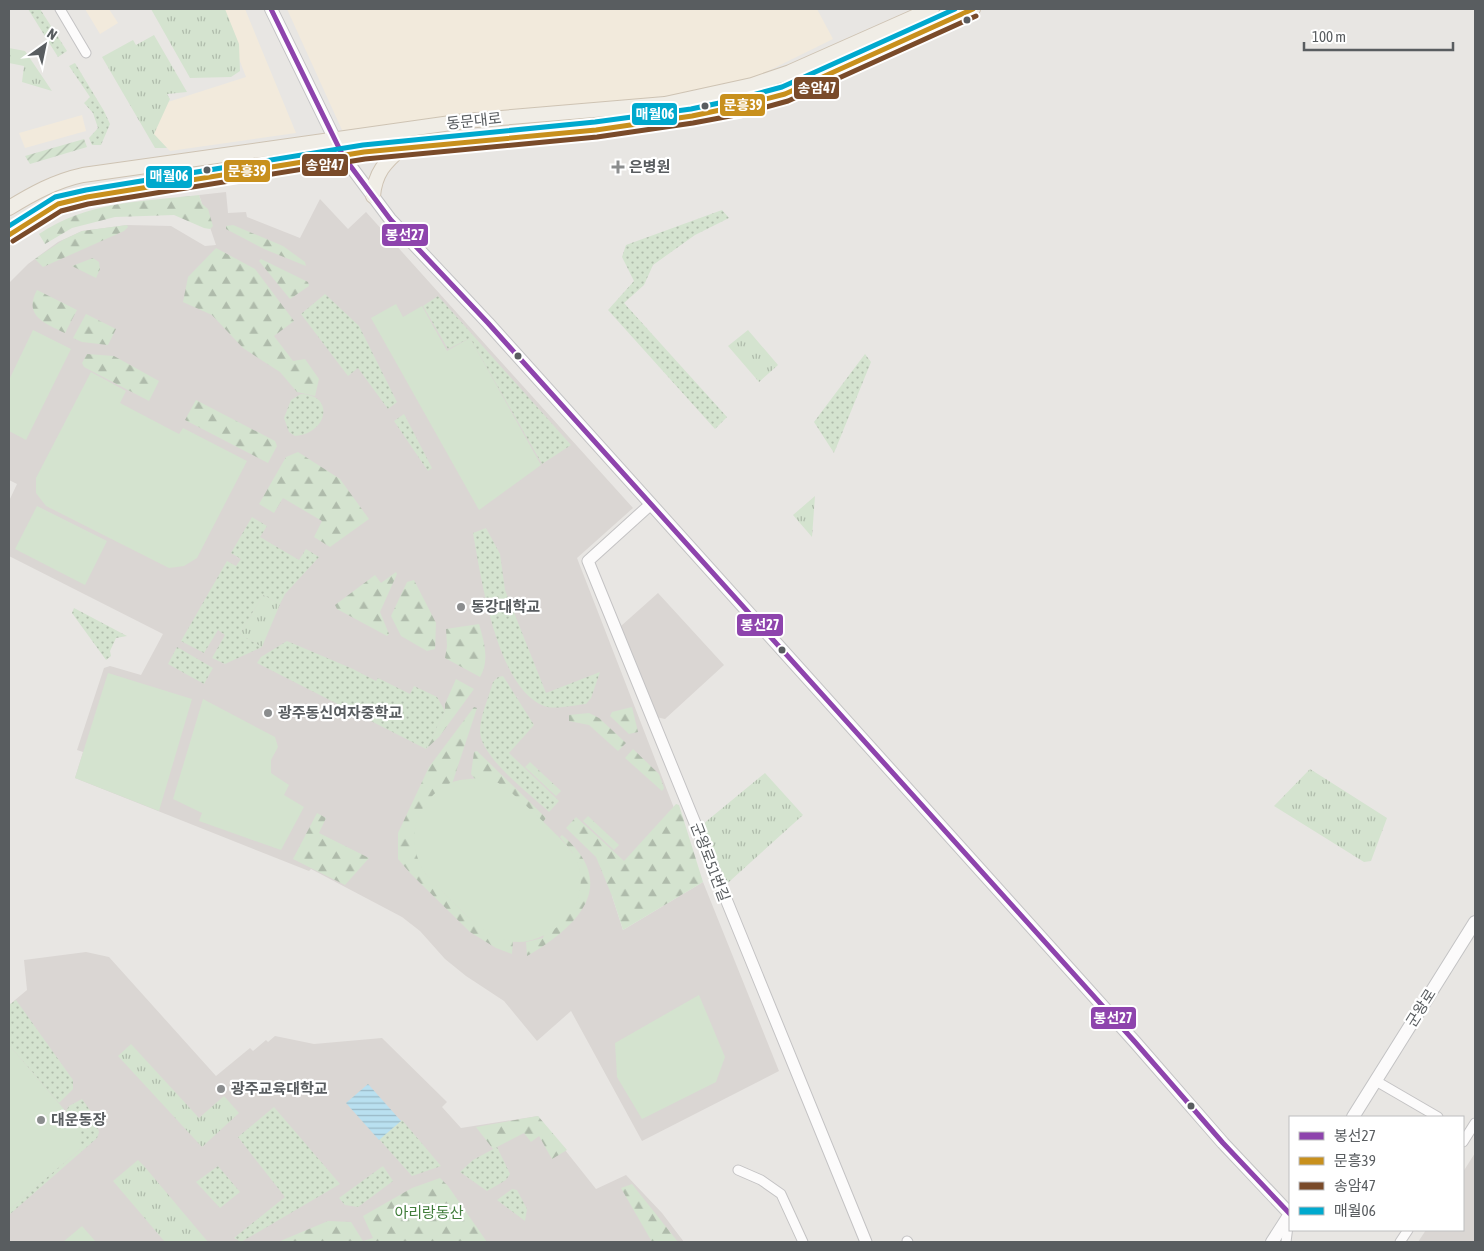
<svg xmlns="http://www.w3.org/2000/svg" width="1484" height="1251" viewBox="0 0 1484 1251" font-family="'Asap Condensed','Noto Sans KR',sans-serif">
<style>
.commercial{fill:#f2eadc}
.education{fill:#dad6d3}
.grass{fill:url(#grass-dots)}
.forest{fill:url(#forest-firs)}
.park{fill:url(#park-tufts)}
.garden{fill:url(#garden-furrows)}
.pitch{fill:#d4e3cf}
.water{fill:url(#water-rules)}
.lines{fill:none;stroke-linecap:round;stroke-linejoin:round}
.minor-casing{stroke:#c4c3c4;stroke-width:11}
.tertiary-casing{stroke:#c4c3c4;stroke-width:13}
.secondary-casing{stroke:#c3c3c4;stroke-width:14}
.primary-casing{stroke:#cec3b3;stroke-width:16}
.minor{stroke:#fcfbfb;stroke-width:9}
.tertiary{stroke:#fcfbfb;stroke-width:11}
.secondary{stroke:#fcfbfb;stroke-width:12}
.primary{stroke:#f0ede6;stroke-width:14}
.bus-1-casing{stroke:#fff;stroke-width:9}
.bus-2-casing{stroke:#fff;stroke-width:9}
.bus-3-casing{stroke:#fff;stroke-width:9}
.bus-4-casing{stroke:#fff;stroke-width:9}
.bus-1{stroke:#8e44ad;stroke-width:5}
.bus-2{stroke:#c8901d;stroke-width:5}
.bus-3{stroke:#7a4b2a;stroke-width:5}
.bus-4{stroke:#00a9ce;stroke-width:5}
.bus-dot{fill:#595d60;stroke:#fff;stroke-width:2}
.poi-dot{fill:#8b8d8e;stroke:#fff;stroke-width:2}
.labels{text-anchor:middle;stroke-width:4.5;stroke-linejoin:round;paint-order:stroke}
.street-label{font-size:15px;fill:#595d60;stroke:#fff}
.poi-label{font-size:15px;font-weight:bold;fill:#595d60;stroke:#fff;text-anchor:start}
.park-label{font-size:15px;fill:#417d3b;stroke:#fff}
.line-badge{stroke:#fff;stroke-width:2}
.badge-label{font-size:14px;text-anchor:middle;font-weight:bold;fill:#fff}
</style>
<defs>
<pattern id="grass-dots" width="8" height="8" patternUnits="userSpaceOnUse" patternTransform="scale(1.25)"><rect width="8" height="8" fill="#d4e3cf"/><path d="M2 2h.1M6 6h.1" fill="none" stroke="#afbbab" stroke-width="1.8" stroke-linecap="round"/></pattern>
<pattern id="forest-firs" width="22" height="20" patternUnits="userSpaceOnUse" patternTransform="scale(1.25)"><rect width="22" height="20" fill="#d4e3cf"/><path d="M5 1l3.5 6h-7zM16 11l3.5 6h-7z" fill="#afbbab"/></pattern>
<pattern id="park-tufts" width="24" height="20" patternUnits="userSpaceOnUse" patternTransform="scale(1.25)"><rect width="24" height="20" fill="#d4e3cf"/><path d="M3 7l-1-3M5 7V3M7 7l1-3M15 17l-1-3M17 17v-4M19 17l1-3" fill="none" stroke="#afbbab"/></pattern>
<pattern id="garden-furrows" width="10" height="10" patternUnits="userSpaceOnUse" patternTransform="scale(1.25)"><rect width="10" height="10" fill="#d4e3cf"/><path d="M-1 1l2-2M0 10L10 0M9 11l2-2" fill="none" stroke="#afbbab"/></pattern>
<pattern id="water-rules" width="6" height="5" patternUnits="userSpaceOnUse" patternTransform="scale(1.25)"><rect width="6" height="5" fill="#b9e0f0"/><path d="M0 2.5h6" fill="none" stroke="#99b9c6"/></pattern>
</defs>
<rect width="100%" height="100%" fill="#e8e6e3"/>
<path class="commercial" d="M85,9H109L118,23L100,34Z
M220,9H245L296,133L170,151L153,134L168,102L246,77Z
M287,9H817L833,39L756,77L680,94L405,127L342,130Z
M82,115L86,131L25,148L19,133Z"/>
<path class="education" d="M226,192L228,213L246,212L247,217L300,238L320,199L348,229L366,212L633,508L577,558L679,821L612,896L623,930L703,882L779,1071L642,1141L571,1011L537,1041L504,1001L466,976L445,959L420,931L402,917L311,869L309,871L75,778L83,752L77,750L104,668L110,666L141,675L163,634L9,556V501L17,484L9,480V283L28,264L58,242L82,231L127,225L171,226L205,246L216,245L199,195Z
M658,593L724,665L665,719L656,717L621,626Z
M86,952L109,957L216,1076L250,1048L253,1051L266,1040L268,1042L275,1036L314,1044L382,1038L447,1102L442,1107L461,1128L538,1116L596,1189L626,1175L662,1213L684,1242H9V1005L27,990L24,960Z
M1475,1153V1242H1418L1426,1230H1463V1172Z"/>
<path class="grass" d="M28,9H40L67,51L58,57Z
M75,63L104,111L110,124L101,145H92L89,138L98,128L93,113L84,103L90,97L69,66Z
M722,210L729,218L695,235L653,265L644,285L624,303L727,417L715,429L608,310L634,281L622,257L626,245Z
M325,294L359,326L397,402L388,409L358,368L348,376L301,314Z
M438,296L571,445L542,464L470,338L448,349L423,306Z
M865,354L871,362L834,453L814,422Z
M301,394C336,395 327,434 295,436L289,432L284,418L291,400Z
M404,414L432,468L428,471L394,421Z
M252,517L267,526L260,537L299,560L306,549L319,557L285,594L280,604L263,595L240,634L262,647L225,664L212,658L225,635L218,630L204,653L181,641L227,561L236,566L241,559L231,553Z
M486,528L500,554L505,590L546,693L600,672L591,698L586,704C575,705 555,710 544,706C497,688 481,578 473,533Z
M74,608L127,636L116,638L110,651L111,656L106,660L72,613Z
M287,641L353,669L376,681L378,678L410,694L414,686L437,697L445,711L426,749L257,663L261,657Z
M177,647L213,668L204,684L168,664Z
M503,676L534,725L509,753L559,801L549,812C531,795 480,757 480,731C480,716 489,697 493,682L498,677Z
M16,1000L73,1080V1089L59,1103L9,1045V1005Z
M82,1099L92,1113L99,1132L97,1138L9,1215V1210L80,1149V1128L66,1111L69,1106Z
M274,1107L340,1184L241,1242L234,1238L285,1197L238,1137Z
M402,1120L441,1166L412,1176L379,1139Z
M497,1147L510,1174L506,1180L487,1191L460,1172L473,1160Z
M218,1166L240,1192L220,1208L196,1182Z
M383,1166L393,1181L358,1207L345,1205L339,1198Z
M512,1189L517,1190L527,1209L525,1221L497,1200Z"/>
<path class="forest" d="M199,195L202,204L208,209L213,226L210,229L204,228L174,215L115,217L72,228L45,244L39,234C88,201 141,202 199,195Z
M127,225L128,227L124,231L43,267L35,259L63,240L82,231Z
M233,225L283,246L305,262L306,266L264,249L226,229V226Z
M216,248L255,269L294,321L274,336L293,361L305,359L319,379L315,396L297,392L280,372L243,348L212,315L183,302L188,277Z
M93,258L99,262L100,269L96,278L72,266Z
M261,259L308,282L309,286L290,299L259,261Z
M37,290L77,310L65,333C45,323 23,316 37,290Z
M86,314L116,329L108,345L82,342L73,338Z
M87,354L114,356L159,381L149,401L84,367L82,363Z
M196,400L275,441L277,446L268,463L185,420Z
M298,452L340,479L369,519L330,547L314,537L322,521L283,498L274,513L259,504L286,457Z
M396,572L397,574L380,612L389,634L387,636L337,609L335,605L375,575L381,583Z
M414,580L436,623L435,649L427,651L401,636L391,616L407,582Z
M479,624C484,642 490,660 480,677L445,658L447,646L446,629Z
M456,679L474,689L439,737L426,749L445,711V704Z
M474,707L477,708L452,784L442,788L425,873C449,896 479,937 513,941L512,954L496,948L470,932L411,874L398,859V833L429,767Z
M632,707L638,732L629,734L610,716L612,712Z
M589,713L599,718L626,743L618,751L589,725L569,721V715Z
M633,749L659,774L664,788L662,791L625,758Z
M477,751L546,818L543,822L498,783L475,779L471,774L474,752Z
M530,762L561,791L556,796L525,767Z
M676,804L679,805L703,882L623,930L612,896L596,857L566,828L576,817L624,861Z
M317,813L326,818L319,833L369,858L345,885L293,859Z
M588,816L619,845L614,850L583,821Z
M562,835C621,885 577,927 527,956L526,942L543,938L573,853L560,837Z
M538,1116L567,1150L552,1159L539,1136L531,1142L524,1133L493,1149L476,1127Z
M440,1178L448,1186L487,1242H278L328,1221L351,1222L363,1241L373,1238L363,1216L412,1188Z
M632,1184L678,1242H652L621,1188Z"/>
<path class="park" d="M151,9H225L239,44L240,71L231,77L190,78Z
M154,35L187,92L167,94L170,99L154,134L167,148H155L102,57L133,40L136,45Z
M9,48L25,51L52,91L22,82L24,66L9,63Z
M748,330L778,365L759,382L728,346Z
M815,496L812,537L793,515Z
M263,595L280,604L262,647L240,634Z
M1310,769L1387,818L1371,861L1364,862L1274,806Z
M765,773L803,815L720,890L697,829Z
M131,1044L199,1118L224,1096L239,1113L202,1147L118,1056Z
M138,1160L144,1166L208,1242H165L113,1181Z"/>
<path class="garden" d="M84,139L87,147L30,164L25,156Z"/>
<path class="pitch" d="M396,304L403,317L422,306L447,351L470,338L541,465L479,510L371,318Z
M33,330L71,349L26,440L9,431V380Z
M91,372L126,391L120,403L179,434L183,428L247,461L197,558L184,566L169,568L46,506L36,493V478Z
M37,506L107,541L85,585L15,549Z
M108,673L192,699L159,811L75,778Z
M203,699L275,737L278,747L271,760V773L289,785L284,795L304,807L281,850L199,821L202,813L173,799Z
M479,778C485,780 492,780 498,783C509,788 565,841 572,852C596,890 567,933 528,941C514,944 497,939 485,931C474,924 434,884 425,873C422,869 419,862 417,856C406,825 428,787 460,780C466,779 473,779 479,778Z
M699,995L725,1057L716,1082L642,1119L617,1077L615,1043Z
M9,1045L80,1128V1149L9,1210Z
M82,1226L96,1242H63Z"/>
<path class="water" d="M368,1084L401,1121L379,1140L346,1103Z"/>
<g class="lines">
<g class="minor-casing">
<path id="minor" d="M60,9L86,53
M1376,1081L1438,1117
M1463,1142L1475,1123
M738,1170L761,1180L781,1194L803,1242
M907,1241L908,1242
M1286,1242L1289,1218
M1400,1242L1408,1230"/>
</g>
<g class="tertiary-casing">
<path id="tertiary" d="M651,504L588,561L866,1242"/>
</g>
<g class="secondary-casing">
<path id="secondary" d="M271,9L343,156L390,219L488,323L1135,1042L1223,1143L1290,1214
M1353,1117L1475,922
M1272,1242L1290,1214"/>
</g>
<g class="primary-casing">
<path id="primary" d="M373,196C375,173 385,162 402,148
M9,208C32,194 55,181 83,175L465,121L665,104L752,85L790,72L932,9
M9,235L58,204L87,197C193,181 298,159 404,147C528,134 665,131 785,94L973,9"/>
</g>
<use href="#minor" class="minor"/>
<use href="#tertiary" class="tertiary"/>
<use href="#secondary" class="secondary"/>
<use href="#primary" class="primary"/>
<g class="bus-1-casing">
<path id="bus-1" d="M271,9L343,156L390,219L488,323L1135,1042L1223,1143L1290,1214"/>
</g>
<g class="bus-2-casing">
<path id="bus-2" d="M9,235L58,204L87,197L364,152L596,130L692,116L739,106L785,94L973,9"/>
</g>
<g class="bus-3-casing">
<path id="bus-3" d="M13,241L61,211L88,204L365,159L597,137L693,123L741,114L788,101L976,16"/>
</g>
<g class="bus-4-casing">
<path id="bus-4" d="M9,226L55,197L86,190L363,145L595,122L691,109L738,99L782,87L955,9"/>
</g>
<use href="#bus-1" class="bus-1"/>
<use href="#bus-2" class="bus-2"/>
<use href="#bus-3" class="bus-3"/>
<use href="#bus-4" class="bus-4"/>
</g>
<g class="bus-dot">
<circle cx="967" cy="20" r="4.5"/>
<circle cx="705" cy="106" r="4.5"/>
<circle cx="207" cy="170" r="4.5"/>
<circle cx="518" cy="356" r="4.5"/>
<circle cx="782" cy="650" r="4.5"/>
<circle cx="1191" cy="1106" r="4.5"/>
</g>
<g class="poi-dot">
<path d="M615.5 159.5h5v5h5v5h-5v5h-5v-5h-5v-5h5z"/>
<circle cx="461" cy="607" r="5"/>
<circle cx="268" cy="713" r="5"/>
<circle cx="221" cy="1089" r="5"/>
<circle cx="41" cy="1120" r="5"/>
</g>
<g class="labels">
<g class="street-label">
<text transform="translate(474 121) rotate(-6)" y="5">동문대로</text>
<text transform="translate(710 862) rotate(69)" y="5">군왕로51번길</text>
<text transform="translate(1421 1008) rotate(-58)" y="5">군왕로</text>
</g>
<g class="poi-label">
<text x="629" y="172">은병원</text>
<text x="471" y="612">동강대학교</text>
<text x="278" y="718">광주동신여자중학교</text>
<text x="231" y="1094">광주교육대학교</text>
<text x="51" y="1125">대운동장</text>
</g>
<g class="park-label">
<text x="429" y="1218">아리랑동산</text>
</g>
</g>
<g class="line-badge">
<rect x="793" y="76" width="47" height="24" rx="5" fill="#7a4b2a"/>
<rect x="719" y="93" width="47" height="24" rx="5" fill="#c8901d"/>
<rect x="631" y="102" width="47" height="24" rx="5" fill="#00a9ce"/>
<rect x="301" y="153" width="48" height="24" rx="5" fill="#7a4b2a"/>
<rect x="223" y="159" width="48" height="24" rx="5" fill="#c8901d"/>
<rect x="145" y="165" width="48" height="24" rx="5" fill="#00a9ce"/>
<rect x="381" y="223" width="48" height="24" rx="5" fill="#8e44ad"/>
<rect x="736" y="613" width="48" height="24" rx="5" fill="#8e44ad"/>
<rect x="1090" y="1006" width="47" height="24" rx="5" fill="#8e44ad"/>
</g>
<g class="badge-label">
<text x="817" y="93">송암47</text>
<text x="743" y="110">문흥39</text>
<text x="655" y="119">매월06</text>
<text x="325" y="170">송암47</text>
<text x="247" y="176">문흥39</text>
<text x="169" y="181">매월06</text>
<text x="405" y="240">봉선27</text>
<text x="760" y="630">봉선27</text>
<text x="1113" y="1023">봉선27</text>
</g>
<rect width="1484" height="1251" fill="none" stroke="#595d60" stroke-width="20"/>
<rect x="1289" y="1116" width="175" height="115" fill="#ffffff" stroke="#bdbebf"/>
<rect x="1299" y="1132" width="25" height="8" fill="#8e44ad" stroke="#bdbebf"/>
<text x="1334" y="1141" font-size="15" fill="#595d60">봉선27</text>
<rect x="1299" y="1157" width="25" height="8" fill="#c8901d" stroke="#bdbebf"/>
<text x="1334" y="1166" font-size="15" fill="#595d60">문흥39</text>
<rect x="1299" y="1182" width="25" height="8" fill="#7a4b2a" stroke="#bdbebf"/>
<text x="1334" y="1191" font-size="15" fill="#595d60">송암47</text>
<rect x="1299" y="1207" width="25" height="8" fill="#00a9ce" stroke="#bdbebf"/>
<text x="1334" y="1216" font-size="15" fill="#595d60">매월06</text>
<g transform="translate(45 45) rotate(33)" stroke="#ffffff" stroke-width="4" paint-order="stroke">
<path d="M0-4L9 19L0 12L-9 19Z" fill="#595d60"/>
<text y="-8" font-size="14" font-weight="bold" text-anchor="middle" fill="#595d60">N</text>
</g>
<path d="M1304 42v8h149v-8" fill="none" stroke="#595d60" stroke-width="2.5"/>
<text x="1312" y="42" font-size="15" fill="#595d60" stroke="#ffffff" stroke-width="4" paint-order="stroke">100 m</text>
</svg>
